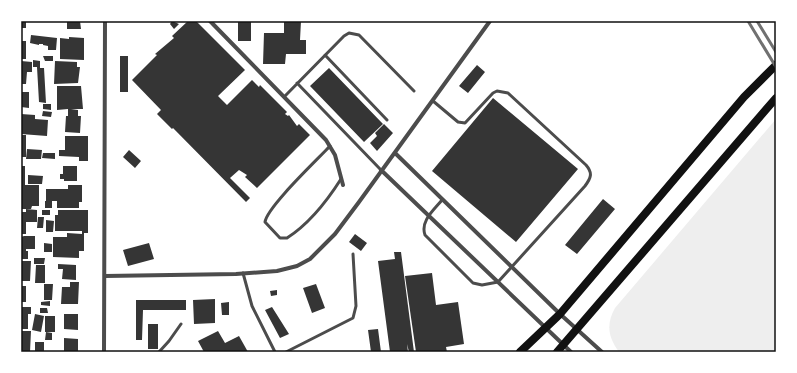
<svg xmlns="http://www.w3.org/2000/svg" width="797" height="373" viewBox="0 0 797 373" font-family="'PT Serif',serif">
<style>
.green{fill:#eee}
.building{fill:#353535}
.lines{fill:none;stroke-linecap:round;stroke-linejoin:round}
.service{stroke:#4c4c4c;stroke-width:3}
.minor{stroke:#4c4c4c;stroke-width:4}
.secondary{stroke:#111;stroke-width:8}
.rail{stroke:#707070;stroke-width:3}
.neatline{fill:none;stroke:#111;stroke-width:1.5}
</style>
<rect width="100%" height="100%" fill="#fff"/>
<path class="green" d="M776,119V352H619C608,337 606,324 615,308Z"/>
<path class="building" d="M21,21H26V28H21Z
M67,21H80L81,29H67Z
M172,21L179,24L174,29L170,24Z
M188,21H196L245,70L218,96L227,105L252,80L259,87L260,85L287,112L285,114L288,116L289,115L297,126L299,124L310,135L257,188L245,177L247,175L239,170L230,178L250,198L246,202L173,128L172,129L157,114L161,110L132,80L157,55L155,54L174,38L172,36Z
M238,21H251V41H238Z
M284,21H301L300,40H306V54H286L285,64H263L264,33H284Z
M31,35L57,38L56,50H48V46L43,45V44H39V45L30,43Z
M69,37L84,38V60L60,59V38L69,39Z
M21,41H26V59H21Z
M43,56H53V61H45Z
M120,56H128V92H120Z
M33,60L40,61V68H44L46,103L39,102L37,67H33Z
M21,61L32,62V72H27L26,84H21Z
M55,61L77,62V67H80L78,83L54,84Z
M477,65L485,72L468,93L459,86Z
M329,68L383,124L364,142L310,86Z
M57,86H81L83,109H71L78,110V116H81L80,133L65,132L66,116H68V109L57,110Z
M21,92H29V108L21,107Z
M493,98L578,169L516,242L432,171Z
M43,104H51V110L43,109Z
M43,111L52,112L51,117L42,116Z
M21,114L35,115V119L48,120L47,136L21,134Z
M384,124L393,133L377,151L370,143L377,136L375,133Z
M21,135H26V157H21Z
M65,136H88V161H79V157L59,156V150H65Z
M27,149L42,150L41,159H26Z
M129,150L141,161L135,168L123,157Z
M43,153H55V159L42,158Z
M21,166H25V185H39V206H32L31,209H21Z
M63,166H77V181H64V179H60V174H63Z
M28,175L43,176L42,184H28Z
M68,185H82V202H79V208H57V201H46V189H68Z
M603,199L615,209L577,254L565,245Z
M45,201H52V208H45Z
M26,209L37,210V222H26V234H21V212H26Z
M42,210H50V215H42Z
M58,210H88V233H84V251H79V258L53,257V237H67V233L82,234V231H55V215H58Z
M38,217H44L43,228H37Z
M46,220L54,221L53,232H46Z
M355,234L367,243L361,251L349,242Z
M24,236H35V249H26V251H28V259H21V237Z
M44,243L52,244V252H44Z
M149,243L154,259L128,266L123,250Z
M394,252H401L414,352H409L407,344L408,352H390L378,261L395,259Z
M34,258H45L44,264H34Z
M21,261H31L30,281H21Z
M58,264L76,265V280L62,279L63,269H58Z
M36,265H45V283H35Z
M432,273L436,305L458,302L464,344L446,347L447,352H416L405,276Z
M70,282H79L78,304H61L62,287H70Z
M44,284H53L52,300H44Z
M316,284L325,308L312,313L303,288Z
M21,286H26V302H21Z
M277,290V295L271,296L270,291Z
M215,299V323L194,324L193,300Z
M136,300H186V310H143L142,340H136Z
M50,301V306L41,305V302Z
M229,302V315H222L221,303Z
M21,307H31V314H28V329H21Z
M272,307L289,334L280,338L265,310Z
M40,308H47L48,313H40Z
M35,314L44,316L41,332L32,330Z
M64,314H78V330L64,329Z
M45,316H55V332H45Z
M148,324H158V349H148Z
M378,329L381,352H371L368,330Z
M21,331H31L30,352H21Z
M218,331L225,343L239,336L248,352H204L198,341Z
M46,332L52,333V340H45Z
M64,338L78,339V352H64Z
M35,342H44V352H35Z"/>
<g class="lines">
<path class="service" d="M325,55L387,120
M297,83L381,170
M284,97L344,36L349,33L359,35L414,91
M433,101L458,122L465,123L493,93L497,91L508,93L586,165C593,173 591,178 585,186L498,282L482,285L473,283L425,235C420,221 434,210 442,200
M330,146C317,160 267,207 265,222L280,238H287C309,224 327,201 341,179
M243,273L252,306L275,352
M159,352L169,341L181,324
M286,352L353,318L356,306L353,254"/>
<path class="minor" d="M210,21L326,140L335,155L343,185
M395,153L560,314L602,352
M381,170L571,352
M105,276L236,274L277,271L297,266L310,259L335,234L359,202L490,21
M104,352L105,21"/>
<path class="secondary" d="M520,352L560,314L744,97L776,65
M557,352L776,98"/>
<path class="rail" d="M748,21L776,67
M757,21L776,52"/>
</g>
<rect width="797" height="373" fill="none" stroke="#ffffff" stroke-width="44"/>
<rect x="22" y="22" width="753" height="329" class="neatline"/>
</svg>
